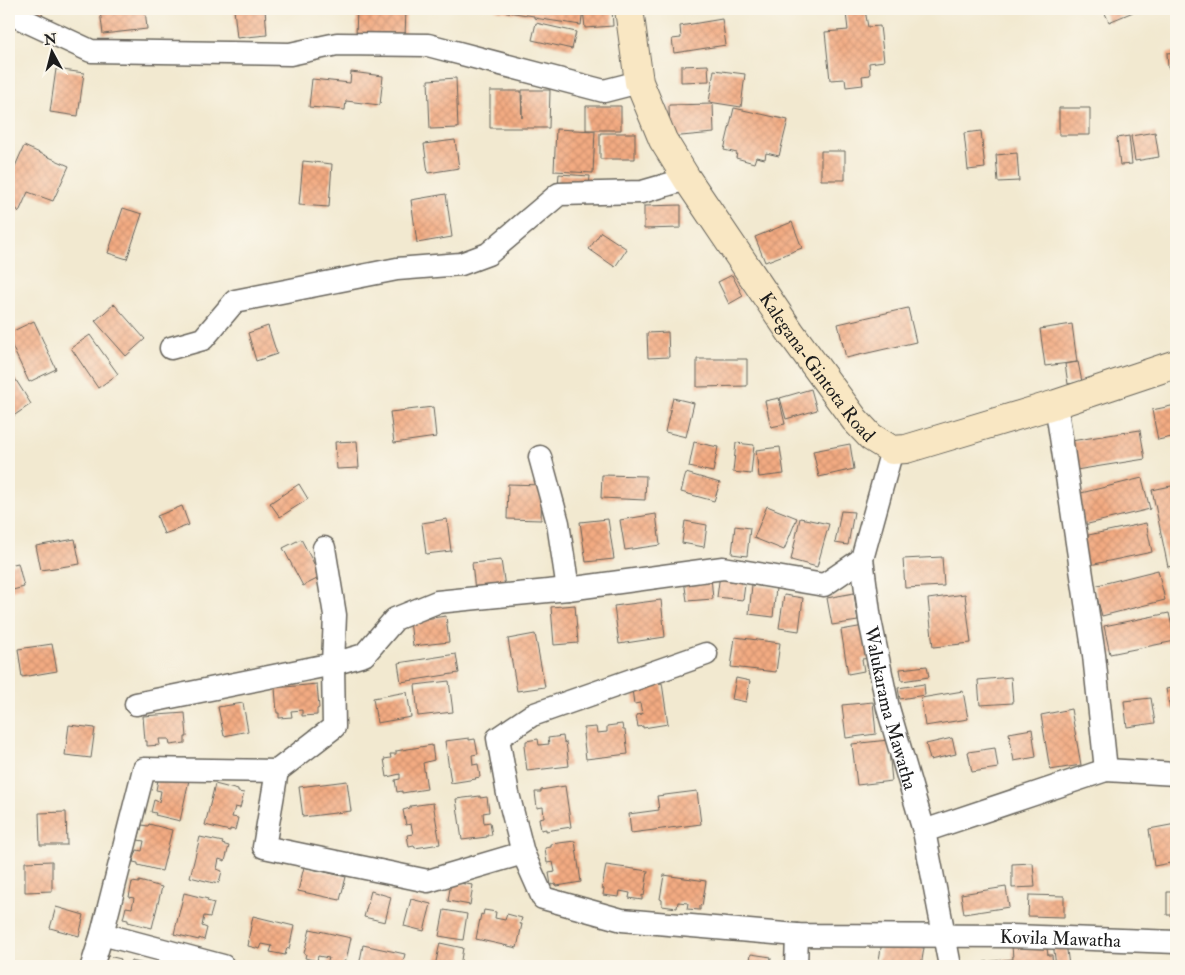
<svg xmlns="http://www.w3.org/2000/svg" width="1185" height="975" viewBox="0 0 1185 975" font-family="'IM FELL Double Pica',serif">
<style>
.building{fill:url(#building-cross-hatch)}
.lines{fill:none;stroke-linecap:round;stroke-linejoin:round}
.street-casing{stroke:#67645b;stroke-width:25}
.secondary-casing{stroke:#67645b;stroke-width:30}
.street{stroke:#fff;stroke-width:22}
.secondary{stroke:#f9e7c3;stroke-width:28}
.labels{text-anchor:middle;stroke-width:4;stroke-linejoin:round;paint-order:stroke}
.street-label{font-size:19px;fill:#1c1c1c;stroke:#fbf7ec}
</style>
<defs>
<pattern id="building-cross-hatch" width="8" height="8" patternUnits="userSpaceOnUse" patternTransform="scale(1.25)"><rect width="8" height="8" fill="#f3ab82"/><path d="M0 0l8 8M0 8l8-8" fill="none" stroke="#d09370"/></pattern>
</defs>
<rect width="100%" height="100%" fill="#fbf7ec"/>
<filter id="ink" filterUnits="userSpaceOnUse"><feTurbulence type="fractalNoise" baseFrequency=".02" numOctaves="2"/><feDisplacementMap in="SourceGraphic" scale="10" xChannelSelector="R" yChannelSelector="G"/><feConvolveMatrix kernelMatrix="1 2 1 2 8 2 1 2 1" color-interpolation-filters="sRGB"/></filter>
<filter id="wash" filterUnits="userSpaceOnUse"><feTurbulence type="fractalNoise" baseFrequency=".0096" numOctaves="4" result="noise"/><feDisplacementMap in="SourceGraphic" scale="20" xChannelSelector="R" yChannelSelector="G"/><feGaussianBlur stdDeviation="1.12" result="paint"/><feColorMatrix in="noise" values="0 0 0 0 0 0 0 0 0 0 0 0 0 0 0 0 0 1.4 0 .05"/><feComposite in="paint" operator="in"/></filter>
<g filter="url(#wash)">
<rect width="100%" height="100%" fill="#f2e9d0"/>
<g id="blocks">
<path class="building" d="M33,9H45L41,17L31,13Z
M122,9H145L147,29L103,34L100,11Z
M234,9H265L267,35L237,38Z
M357,9H406L405,37L356,35Z
M495,9H612L613,26L585,28L583,9L581,25L534,18V16L495,10Z
M1103,9H1131L1133,12L1109,22Z
M865,10L868,27L880,26L884,61L869,63L870,75L862,76L863,85L846,87L845,79L830,80L825,32L848,30L846,13Z
M722,19L726,45L674,53L672,39L681,38L680,26Z
M536,23L576,32L572,49L532,40Z
M1176,52V71H1175V67L1168,68L1167,53Z
M708,65L709,81L681,82V66Z
M56,69L84,73L78,116L50,112Z
M714,70L745,74L741,107L709,102Z
M351,72L383,76L380,105L346,101L345,110L309,107L312,79L350,83Z
M456,78L458,128L430,129L428,80Z
M522,90H550L549,128H490V91H521L522,118Z
M713,104L714,133L670,137L669,105Z
M586,106H621V130H586Z
M734,108L788,120L779,156L766,153L765,159L756,157L754,163L736,158L737,153L724,150Z
M1059,108H1090V135H1059Z
M556,129L595,131L593,173L554,171Z
M981,131L985,168L968,170L964,133Z
M1155,132L1159,157L1135,161L1131,136Z
M600,133H635V159H600Z
M1129,136L1132,164L1120,165L1117,138Z
M455,140L459,168L428,173L424,144Z
M24,146L69,166L53,201L28,192L19,212L9,199V180Z
M821,151H845V180H821Z
M1017,153L1019,181L998,182L996,155Z
M303,161L332,164L329,207L299,205Z
M559,174L590,176L589,187L558,186Z
M446,194L452,237L417,243L411,200Z
M681,205V228L644,229V206Z
M123,208L142,214L127,259L108,253Z
M792,222L802,248L765,262L755,237Z
M601,232L627,249L615,267L589,249Z
M732,275L743,296L729,304L718,282Z
M114,304L145,339L126,356L95,321Z
M908,308L916,342L846,358L838,324Z
M34,321L56,369L29,382L9,340V333Z
M1072,324L1077,362L1045,366L1040,329Z
M268,326L277,354L256,361L248,333Z
M668,332L669,357L648,358L647,333Z
M90,335L118,374L98,388L71,348Z
M697,359H747V386L697,387Z
M1078,362L1082,382L1068,384L1065,364Z
M9,369L31,404L9,419Z
M811,389L817,410L786,419L780,398Z
M673,398L694,403L686,437L665,432Z
M779,398L785,424L771,427L765,401Z
M1176,405V436L1158,440L1152,410Z
M433,407L436,437L394,443L390,412Z
M1140,430L1145,459L1076,470L1071,441Z
M357,441L359,468L337,469L335,442Z
M694,442L718,447L713,472L689,467Z
M736,443L754,445L751,474L733,472Z
M850,444L854,469L819,477L813,451Z
M780,447L784,474L759,477L756,450Z
M686,473L720,483L714,501L681,492Z
M602,475L646,476L645,500L601,498Z
M1142,478L1150,509L1084,525L1077,494Z
M299,484L308,499L280,517L270,503Z
M508,484L542,485L541,520L507,519Z
M1176,485V565L1168,567L1152,490Z
M182,506L189,525L164,534L157,516Z
M767,506L797,518L784,550L754,538Z
M841,511L854,512L848,545L835,543Z
M656,514L660,545L625,550L620,520Z
M800,518L829,524L817,567L791,560Z
M447,519L451,551L426,554L422,523Z
M608,519L614,559L586,562L580,522Z
M685,521L707,525L704,547L682,543Z
M1146,523L1152,552L1085,566L1079,537Z
M735,526L750,528L747,556L732,554Z
M75,539L80,564L41,570L36,546Z
M301,539L321,577L303,586L283,548Z
M942,557L944,586L905,588L903,559Z
M501,560L505,587L475,591L472,563Z
M18,563L24,587L9,591V565Z
M1158,570L1165,600L1102,616L1094,586Z
M720,574L746,577L743,600L717,597Z
M711,577L713,599L687,601L684,580Z
M752,585L776,588L773,617L749,614Z
M854,593L858,621L832,625L827,598Z
M965,594L971,643L933,647L928,599Z
M784,595L803,598L799,631L779,628Z
M661,600L665,637L619,644L614,606Z
M575,605L578,643L554,645L551,607Z
M1169,613L1175,641L1110,654L1104,626Z
M446,616L449,642L413,646L410,621Z
M864,626L870,658L862,659L864,671L848,674L841,630Z
M535,634L545,687L517,691L508,639Z
M735,637L780,643L776,672L731,667Z
M52,644L57,671L22,677L18,649Z
M456,654L459,673L401,682L398,663Z
M927,666L929,677L902,681L900,669Z
M1011,677L1013,703L980,705L978,680Z
M736,678L750,681L746,702L732,699Z
M449,681L453,712L418,716L415,685Z
M662,683L668,724L643,728V726L638,727L636,715L642,714L640,703L634,704L632,689L638,686Z
M317,684L319,708L317,709V715L302,716V710L291,711L292,717L279,718V713H277L275,688Z
M924,684L925,695L900,699L898,688Z
M1176,687V708L1170,709L1166,689Z
M963,691L968,719L925,726L921,698Z
M407,692L411,717L377,723L373,698Z
M1151,698L1155,723L1127,727L1124,701Z
M873,702L876,734L846,738L842,705Z
M243,703L248,731L224,736L218,707Z
M1071,709L1081,765L1050,770L1041,715Z
M185,713L187,737H185V743L170,745L169,739H159L160,745L147,746V741H145L143,716Z
M622,724L623,730H625L628,754L586,759L583,734H584V728L596,727L597,733L607,732V726Z
M69,725L95,728L91,758L65,755Z
M1032,729L1036,757L1014,761L1009,733Z
M563,736L564,743L566,742L569,766L527,771L524,746H526V741L538,739L539,745L549,744L548,738Z
M469,738V740L475,739L478,754L472,755L473,765L478,764L480,777L475,778L476,779L451,783L445,741Z
M952,738L956,754L930,760L926,744Z
M888,740L892,781L857,785L852,744Z
M432,745L434,760L423,763L427,789L402,793V791L397,792L395,780L400,779V774L387,777L384,759L391,758L390,754H396V751Z
M995,748L998,768L972,772L968,752Z
M159,775L189,780L180,821L155,815L156,813L151,812L154,800L159,802L161,791L156,790Z
M347,781L351,811L303,817L299,787Z
M215,784L238,790V792L244,793L240,808L235,807L232,817L238,818L235,830L230,829V831L205,825Z
M565,786L571,827L546,831V829L541,830L539,818L544,817L543,807L537,808L535,792H541V790Z
M697,791L701,824L631,833L629,814L659,810L657,796Z
M480,796V798L487,797L489,812L483,813L484,823L490,822L492,835H487V837L462,840L456,799Z
M433,803L440,844L415,848L414,846L409,847L407,835L413,834L411,824L406,825L403,810L410,808V806Z
M66,812L67,845H40L39,813Z
M149,824L172,830L162,871L138,865V863L133,862L137,850L142,851L144,841L138,840L142,825L148,826Z
M1176,824V862L1154,866L1149,829Z
M200,837L223,842L222,844L229,846L225,861L219,859L217,869L222,871L219,883L214,882V883L190,877Z
M575,841L581,882L557,886L556,884L551,885L549,873L555,872L553,862L547,863L545,848L551,847V844Z
M52,861V891L25,892V862Z
M1033,863L1035,887L1012,888V864Z
M606,865L648,871L644,896L642,895V900L629,898L630,893L620,891L619,897L603,895L604,889L602,888Z
M304,867L346,877L340,900L298,891Z
M664,875L706,881L702,906L700,905V910L687,909L688,903L678,902L677,908L662,906V900L660,899Z
M139,881L162,887L152,928L128,922V920L123,919L126,907L132,908L134,898L129,897L132,882L139,883Z
M451,882L473,885L470,905L448,901Z
M1006,887L1009,907L964,914L961,894Z
M371,891L391,897L385,922L364,917Z
M1167,892H1176V915H1167Z
M184,893L208,899L207,901L214,903L210,917L204,916L202,926L207,928L204,940L199,938V940L174,934Z
M1029,895L1064,896V917L1028,916Z
M411,899L431,904L424,931L404,926Z
M56,907L84,915L79,936L50,928Z
M444,910L467,914L463,940L439,936Z
M484,910L496,912L495,918L505,920L507,914L522,918L520,924H522L517,948L476,939L481,914L483,915Z
M253,916L294,926L289,949L287,948L285,955L270,952L272,946L262,944L260,949L248,946L249,941H248Z
M310,929L351,938L346,961H344L342,966L327,964L329,958L318,956L317,961L305,958L306,954L304,953Z
M882,942L924,948L921,966H878Z
M1046,942L1048,955H1052L1053,966H985L984,962L1013,959L1012,945Z
M1066,942L1069,966H1056L1053,943Z
M440,943L463,948L460,966H435Z
M363,945L405,954L402,966H359Z
M751,954L771,957L770,966H749Z
M108,956L121,959L119,966H104Z
M131,961L149,965V966H130Z"/>
</g>
</g>
<g filter="url(#ink)">
<use href="#blocks" fill-opacity="0" stroke="#67645b" stroke-width="1"/>
<g class="lines">
<g class="street-casing">
<g id="street">
<path d="M9,13L91,51L290,54L337,44L428,45L604,91L639,82"/>
<path d="M171,348L203,339L235,301L397,269L461,264L488,254L559,194L642,192L687,179"/>
<path d="M1056,404L1094,655L1106,770"/>
<path id="s1" d="M892,450L862,559L870,620L888,708L924,831L950,966"/>
<path d="M540,457L558,523L568,589"/>
<path d="M136,704L333,664L364,655L395,619L437,602L568,589L723,568L824,585L862,559"/>
<path id="s2" d="M277,771L264,847L428,881L523,853L543,898L622,920L797,935L1012,936L1176,942"/>
<path d="M924,831L1106,770L1176,774"/>
<path d="M523,853L508,794L498,738L532,715L706,654"/>
<path d="M102,934L144,769L277,771L334,727L333,664L335,615L324,548"/>
<path d="M92,966L102,934L223,966"/>
<path d="M796,966L797,935"/>
</g>
</g>
<g class="secondary-casing">
<g id="secondary">
<path id="s3" d="M629,9L639,82L663,140L687,179L791,333L855,420L871,437L892,450L906,449L1056,404L1176,364"/>
</g>
</g>
<use href="#street" class="street"/>
<use href="#secondary" class="secondary"/>
</g>
</g>
<g class="labels">
<g class="street-label">
<text dy="7" stroke="none"><textPath href="#s3" startOffset="411">Kalegana-Gintota Road</textPath></text>
<text dy="7" stroke="none"><textPath href="#s1" startOffset="265">Walukarama Mawatha</textPath></text>
<text dy="7" stroke="none"><textPath href="#s2" startOffset="914">Kovila Mawatha</textPath></text>
</g>
</g>
<rect width="1185" height="975" fill="none" stroke="#fbf7ec" stroke-width="30"/>
<g transform="translate(52 52) rotate(353)" stroke="#fbf7ec" stroke-width="4" paint-order="stroke">
<path d="M0-4L9 19L0 12L-9 19Z" fill="#1c1c1c"/>
<text y="-8" font-size="14" font-weight="bold" text-anchor="middle" fill="#1c1c1c">N</text>
</g>
</svg>
